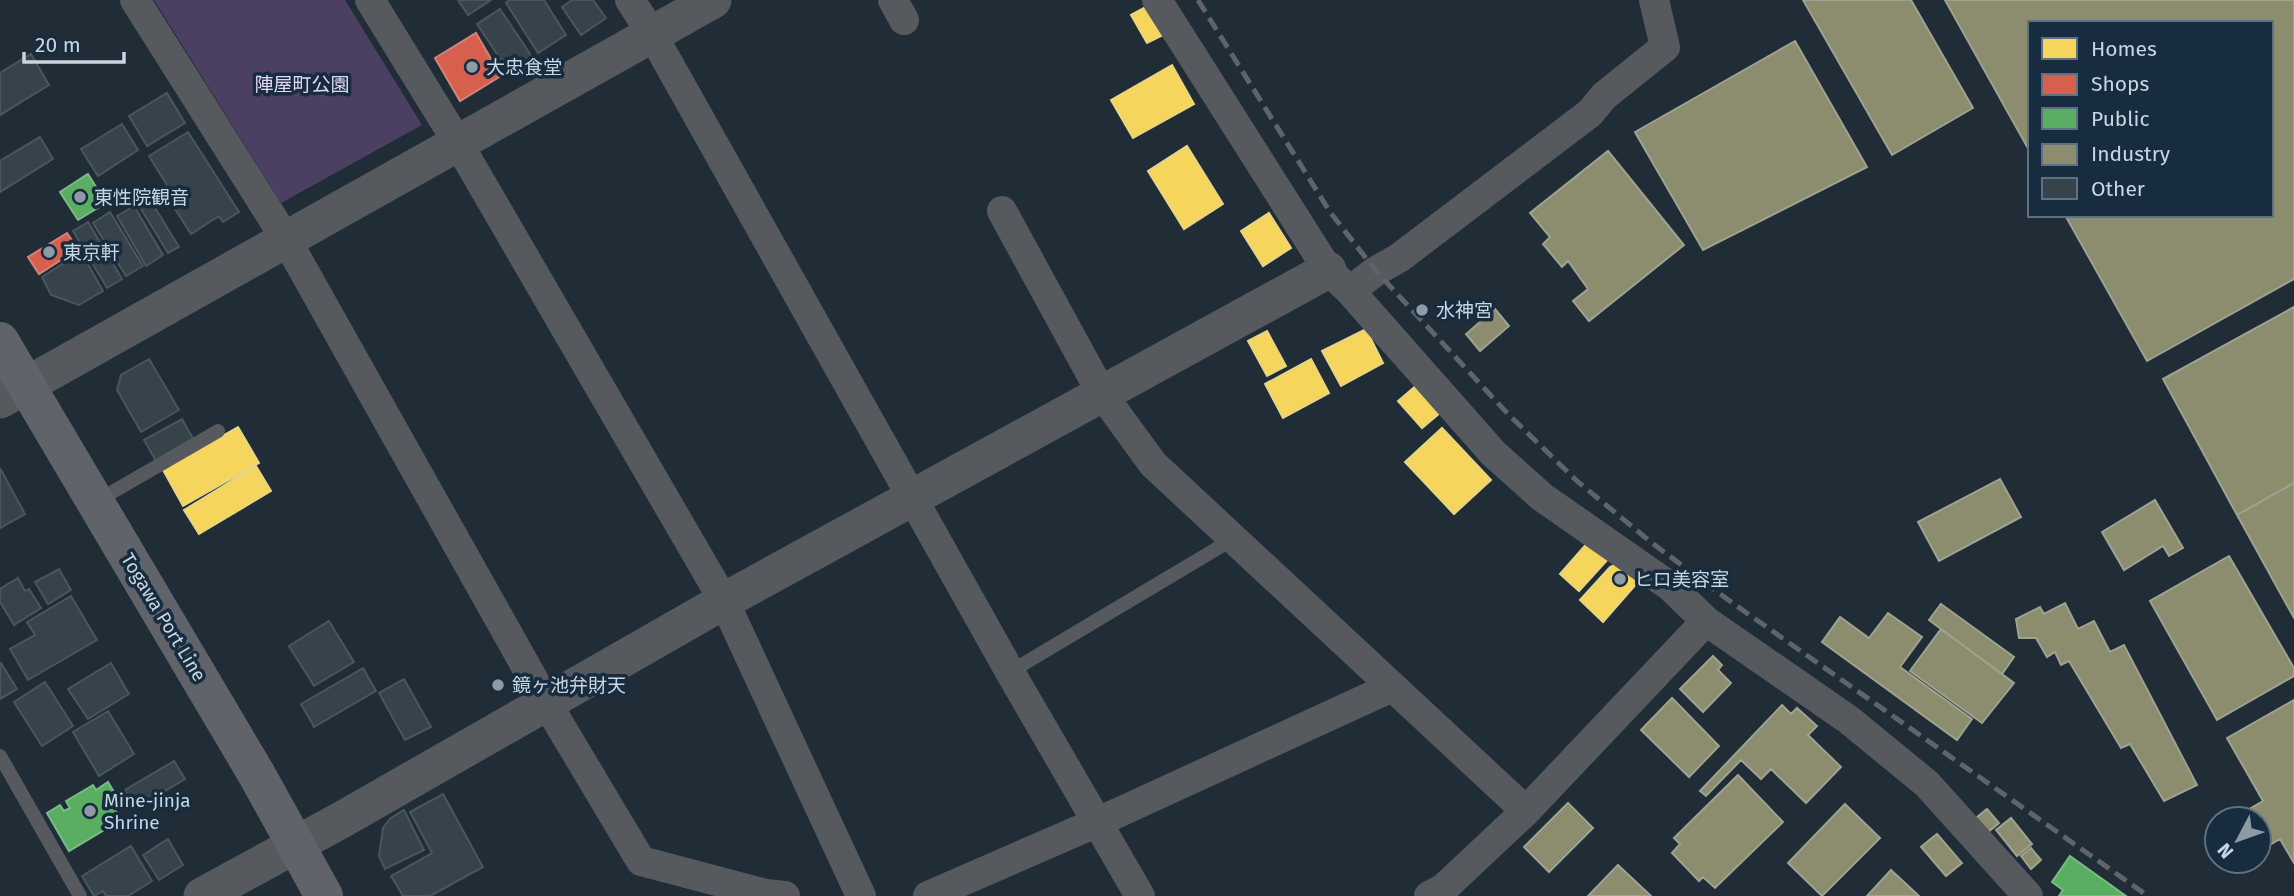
<svg xmlns="http://www.w3.org/2000/svg" width="2294" height="896" viewBox="0 0 2294 896" font-family="'Fira Sans','Noto Sans JP',sans-serif">
<style>
.green{fill:#4b4062}
.homes{fill:#f6d55c;stroke:#e8d584;stroke-width:2}
.shops{fill:#d6604d;stroke:#d2837a;stroke-width:2}
.public{fill:#5aae61;stroke:#7bba88;stroke-width:2}
.industry{fill:#8c8c6e;stroke:#9ea291;stroke-width:2}
.building{fill:#37434a;stroke:#4a565c;stroke-width:2}
.lines{fill:none;stroke-linecap:round;stroke-linejoin:round}
.service{stroke:#56595e;stroke-width:14}
.minor{stroke:#56595e;stroke-width:30}
.tertiary{stroke:#56595e;stroke-width:37}
.secondary{stroke:#606369;stroke-width:38}
.rail{stroke:#5f646a;stroke-width:5;stroke-dasharray:14 7;stroke-linecap:butt}
.poi-dot{fill:#8e9aa6;stroke:#172d3f;stroke-width:2.5}
.labels{text-anchor:middle;stroke-width:7;stroke-linejoin:round;paint-order:stroke}
.poi-label{font-size:19px;fill:#c9d6e2;stroke:#172d3f;text-anchor:start}
.park-label{font-size:19px;fill:#e1d6f6;stroke:#172d3f}
.street-label{font-size:19px;fill:#c9d6e2;stroke:#172d3f}
</style>
<rect width="100%" height="100%" fill="#202c36"/>
<path class="green" d="M154,0H345L422,125L281,203Z"/>
<path class="homes" d="M1151,4L1167,33L1147,43L1131,15Z
M1172,65L1194,104L1133,138L1111,100Z
M1187,146L1223,204L1184,229L1148,171Z
M1269,213L1291,248L1263,266L1241,231Z
M1366,329L1383,363L1341,386L1322,351Z
M1267,331L1286,366L1267,376L1248,341Z
M1311,359L1329,393L1283,418L1265,384Z
M1418,384L1441,412L1422,428L1398,401Z
M238,427L259,463L183,506L163,470Z
M1442,428L1491,480L1454,514L1405,462Z
M256,466L271,491L199,534L184,510Z
M1590,540L1609,558L1579,591L1560,574Z
M1619,563L1638,582L1603,622L1580,600L1610,567Z"/>
<path class="shops" d="M476,33L501,76L460,101L435,58Z
M67,233L78,249L39,274L28,257Z"/>
<path class="public" d="M88,174L106,203L78,220L60,192Z
M108,782L117,797L110,801L117,813L112,817L116,823L69,851L47,813L60,805L64,811L70,808L66,801L93,785L96,790Z
M2070,856L2126,896H2059L2063,890L2052,882Z"/>
<path class="industry" d="M1803,0H1911L1973,108L1892,155Z
M1945,0H2294V279L2147,361L2065,215H2271V23H2030V152Z
M1795,41L1867,167L1703,250L1635,132Z
M1608,151L1684,245L1589,321L1573,301L1588,289L1568,261L1562,267L1543,244L1550,237L1530,213Z
M2294,307V483L2237,515L2163,379Z
M1495,309L1509,326L1480,351L1466,334Z
M2000,479L2021,517L1939,561L1918,522Z
M2294,483V618L2237,515Z
M2155,500L2183,548L2169,556L2163,546L2124,570L2102,532Z
M2229,556L2294,668V676L2217,720L2150,601Z
M2065,603L2078,629L2094,621L2110,652L2124,645L2197,785L2164,801L2130,744L2121,748L2069,661L2061,665L2055,652L2047,657L2036,638H2019L2016,619L2040,607L2044,614Z
M1941,604L2014,657L2002,674L1929,620Z
M1888,613L1922,637L1900,667L1972,719L1957,740L1822,642L1840,617L1869,638Z
M1941,629L2014,683L1982,723L1910,671Z
M1713,656L1722,665L1718,670L1731,683L1703,712L1680,689Z
M1672,698L1719,746L1689,777L1641,730Z
M2294,700V863L2280,839L2266,847L2259,834V819H2250L2246,811L2263,801L2227,738Z
M1782,705L1791,714L1797,708L1817,726L1808,735L1841,767L1806,803L1771,769L1761,779L1741,760L1706,796L1700,791Z
M1738,775L1783,822L1715,888L1703,877L1699,881L1672,853L1680,844L1674,838Z
M1568,803L1593,828L1549,872L1524,847Z
M1845,804L1880,838L1822,896L1788,863Z
M1987,809L1999,823L1988,832L1976,818Z
M2011,818L2032,844L2017,856L1996,830Z
M1937,834L1962,863L1946,876L1921,847Z
M2031,848L2041,860L2031,869L2021,856Z
M1618,865L1651,896H1588Z
M1891,870L1919,896H1867Z"/>
<path class="building" d="M458,0H491L468,15Z
M509,0H544L566,35L538,53L506,3Z
M572,0H593L606,18L581,35L562,7Z
M500,9L532,57L509,72L477,24Z
M31,54L49,85L0,115V73Z
M167,93L185,123L147,146L129,116Z
M122,124L138,150L98,176L81,149Z
M188,132L239,212L223,222L219,216L191,234L170,201L175,198L149,156Z
M40,137L53,159L0,192V161Z
M149,198L179,247L168,253L138,204Z
M134,206L163,255L146,266L117,216Z
M110,212L143,266L126,276L93,223Z
M88,222L122,279L107,288L73,231Z
M81,252L103,291L79,305L51,295L42,277Z
M149,359L179,410L141,432L117,390L121,375Z
M182,419L195,442L157,463L144,440Z
M0,468L25,514L0,528Z
M59,569L71,590L48,604L35,582Z
M18,578L25,591L29,589L41,608L14,625L0,602V589Z
M71,596L97,640L28,680L10,649L35,635L27,622Z
M329,621L354,662L314,686L289,646Z
M1,663L17,689L0,699V664Z
M111,663L129,694L88,719L68,689Z
M363,668L376,691L314,727L301,704Z
M404,679L431,727L405,740L379,693Z
M45,682L73,726L42,746L14,702Z
M108,711L134,754L99,776L73,732Z
M174,761L185,779L135,809L125,790Z
M443,794L483,867L430,896H403L391,876L432,853L410,812Z
M404,810L424,850L385,869L379,856L383,828L391,818Z
M168,839L183,865L159,880L143,855Z
M131,846L152,881L128,896H106L103,891L94,896L82,876Z"/>
<g class="lines">
<path class="service" d="M97,501L218,431
M1010,672L1233,539
M0,756L80,896"/>
<path class="minor" d="M135,0L287,241L546,702L641,861L766,894L785,896
M370,0L458,143L724,601L861,896
M630,0L652,34L1010,672L1140,896
M893,0L904,20
M1157,0L1328,270L1350,291L1493,453L1542,497L1671,587L1706,621L1849,720L1927,784L2028,896
M1002,211L1102,394L1153,464L1526,811
M1350,291L1376,271L1399,258L1590,113L1604,96L1665,47L1654,0
M928,896L1098,822L1392,687
M1429,896L1444,888L1526,811L1706,621"/>
<path class="tertiary" d="M0,400L713,0
M202,896L343,819L724,601L1328,270"/>
<path class="secondary" d="M0,341L257,775L324,896"/>
<path class="rail" d="M1198,0L1330,212L1376,271L1508,414L1577,481L1652,543L1727,599L2148,896"/>
</g>
<g class="poi-dot">
<circle cx="472" cy="67" r="7"/>
<circle cx="80" cy="197" r="7"/>
<circle cx="49" cy="252" r="7"/>
<circle cx="1422" cy="310" r="7"/>
<circle cx="1620" cy="579" r="7"/>
<circle cx="498" cy="685" r="7"/>
<circle cx="90" cy="811" r="7"/>
</g>
<g class="labels">
<g class="poi-label">
<text x="486" y="74">大忠食堂</text>
<text x="94" y="204">東性院観音</text>
<text x="63" y="259">東京軒</text>
<text x="1436" y="317">水神宮</text>
<text x="1634" y="586">ヒロ美容室</text>
<text x="512" y="692">鏡ヶ池弁財天</text>
<text x="104" y="807">Mine-jinja<tspan x="104" dy="22">Shrine</tspan></text>
</g>
<g class="park-label">
<text x="302" y="91">陣屋町公園</text>
</g>
<g class="street-label">
<text transform="translate(164 617) rotate(59)" y="7">Togawa Port Line</text>
</g>
</g>
<rect x="2028" y="21" width="245" height="196" fill="#172d3f" stroke="#5e7180" stroke-width="2"/>
<rect x="2042" y="38" width="35" height="21" fill="#f6d55c" stroke="#5e7180" stroke-width="2"/>
<text x="2091" y="56" font-size="21" fill="#c9d6e2">Homes</text>
<rect x="2042" y="74" width="35" height="21" fill="#d6604d" stroke="#5e7180" stroke-width="2"/>
<text x="2091" y="91" font-size="21" fill="#c9d6e2">Shops</text>
<rect x="2042" y="108" width="35" height="21" fill="#5aae61" stroke="#5e7180" stroke-width="2"/>
<text x="2091" y="126" font-size="21" fill="#c9d6e2">Public</text>
<rect x="2042" y="144" width="35" height="21" fill="#8c8c6e" stroke="#5e7180" stroke-width="2"/>
<text x="2091" y="161" font-size="21" fill="#c9d6e2">Industry</text>
<rect x="2042" y="178" width="35" height="21" fill="#37434a" stroke="#5e7180" stroke-width="2"/>
<text x="2091" y="196" font-size="21" fill="#c9d6e2">Other</text>
<g transform="translate(2238 840) rotate(229)"><circle r="33" fill="#172d3f" stroke="#5e7180" stroke-width="2"/>
<path d="M0-5L12 26L0 18L-12 26Z" fill="#8e9aa6"/>
<text y="-10" font-size="19" font-weight="bold" text-anchor="middle" fill="#c9d6e2">N</text>
</g>
<path d="M24 52v10h100v-10" fill="none" stroke="#c9d6e2" stroke-width="3.5"/>
<text x="35" y="52" font-size="21" fill="#c9d6e2" stroke="#172d3f" stroke-width="5" paint-order="stroke">20 m</text>
</svg>
